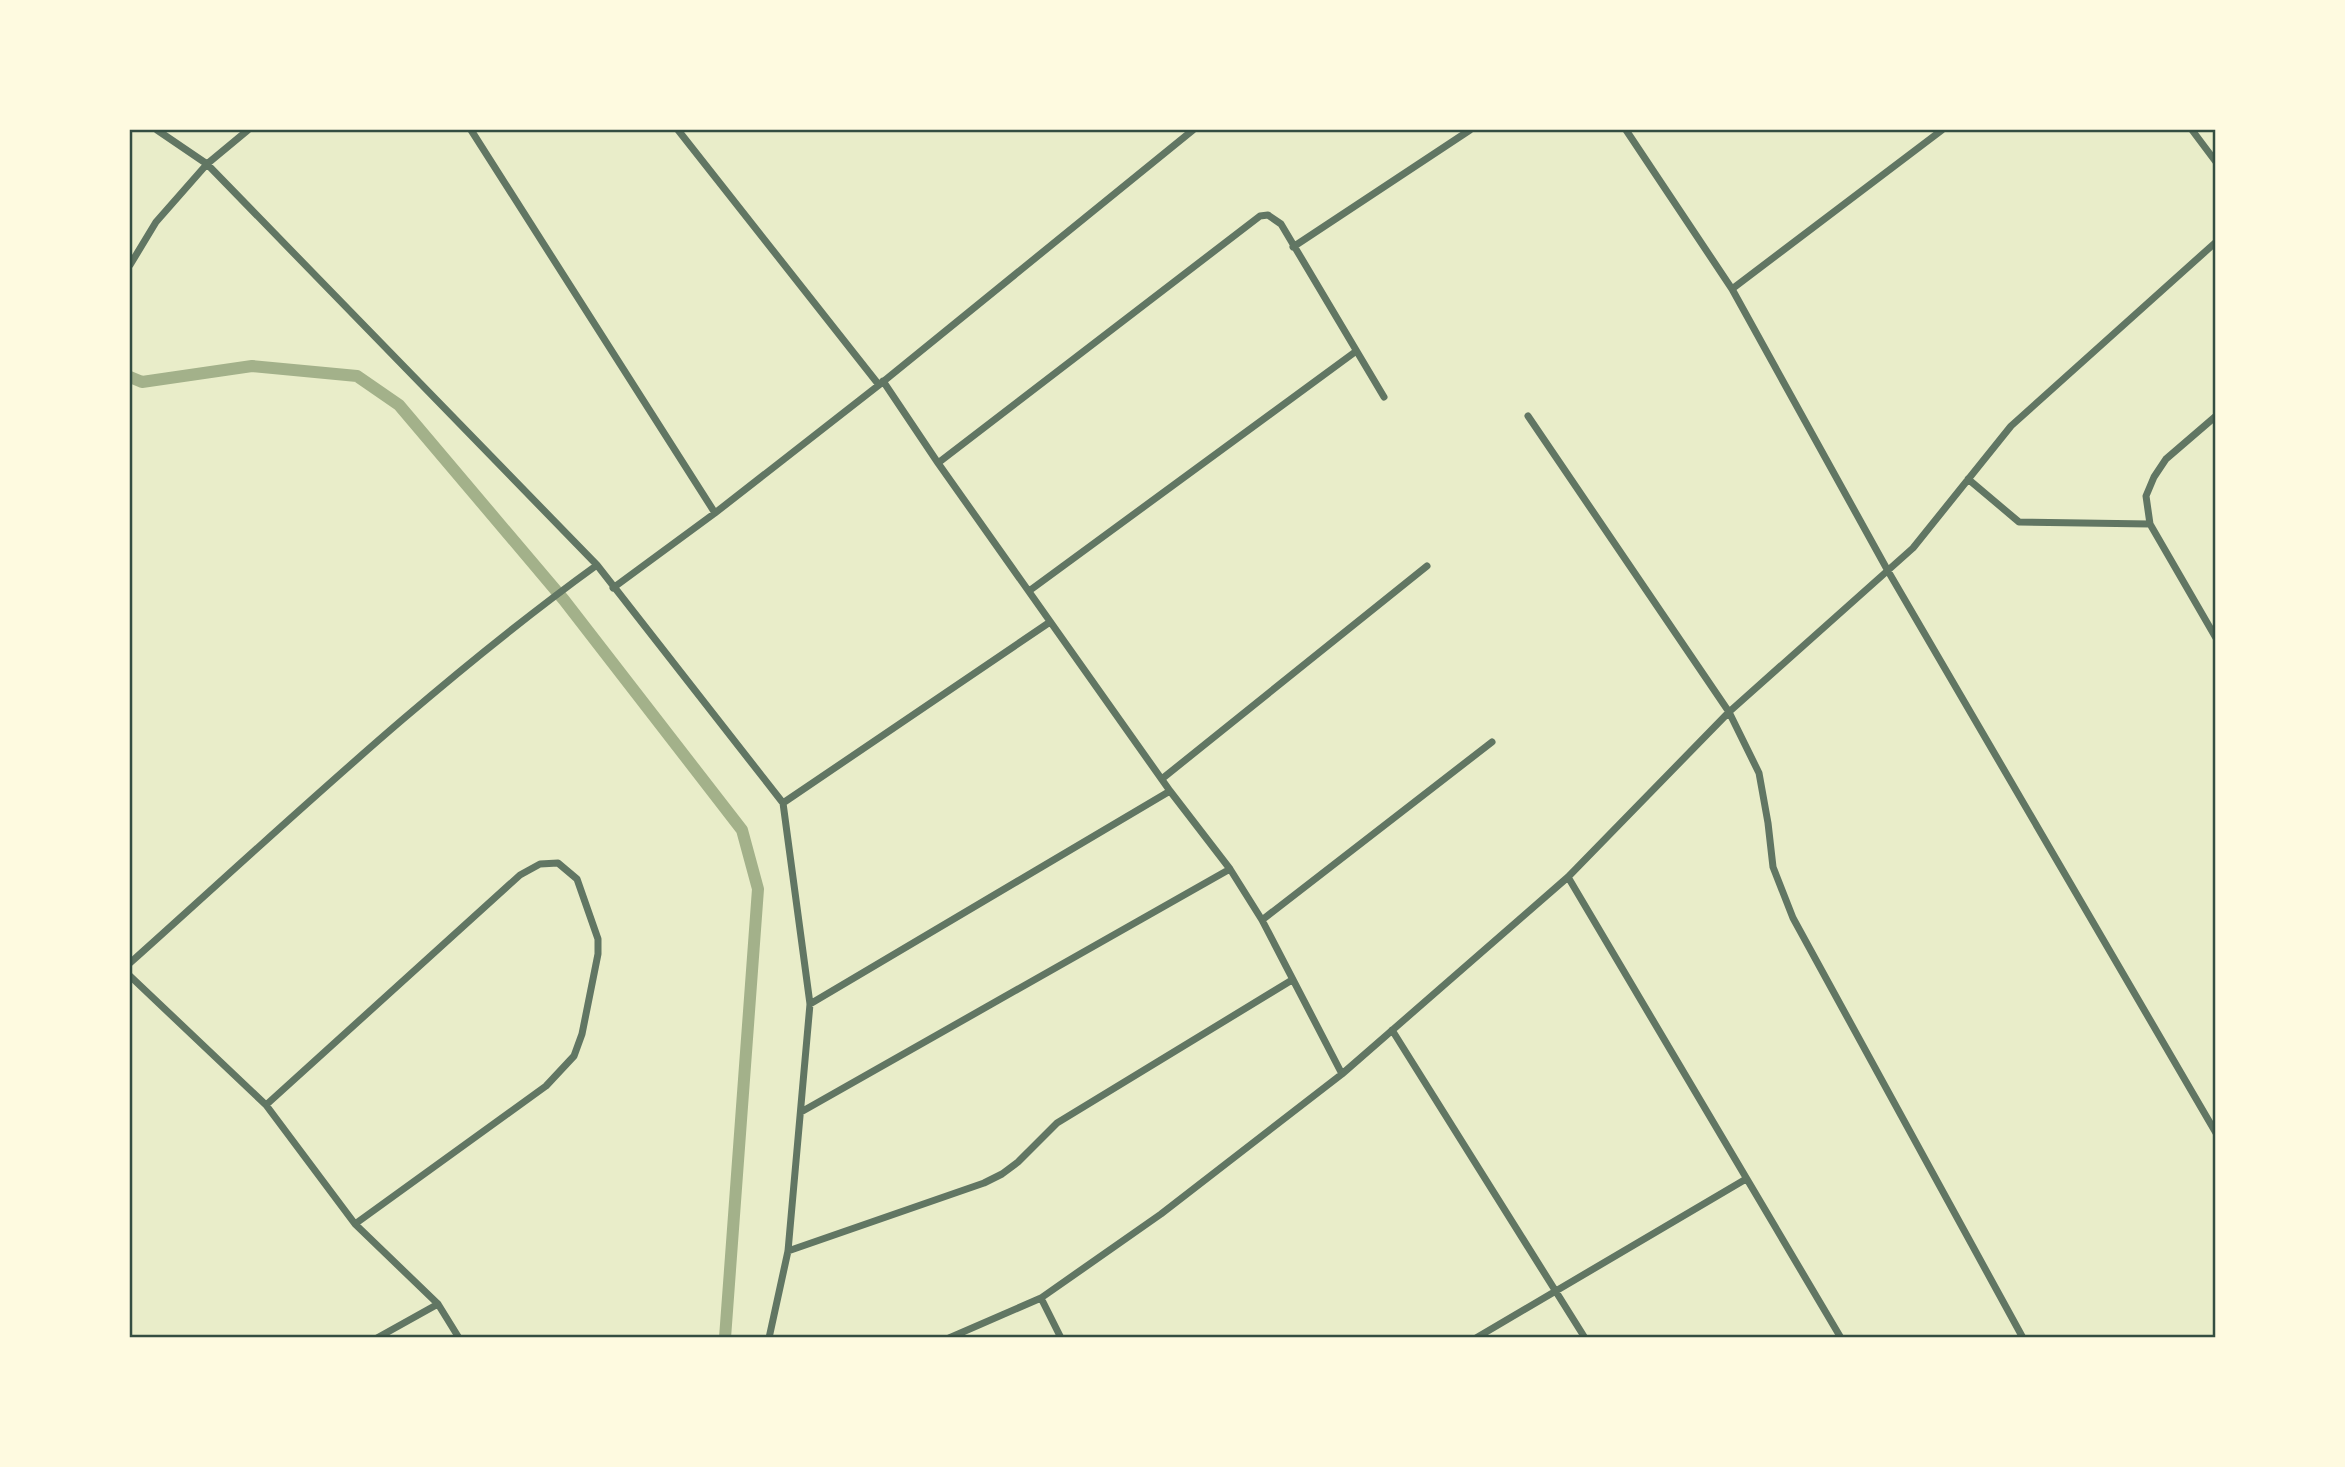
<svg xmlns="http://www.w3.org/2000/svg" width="2345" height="1467" viewBox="0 0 2345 1467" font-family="'Asap Condensed',sans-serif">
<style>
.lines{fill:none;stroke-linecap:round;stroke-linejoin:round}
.stream{stroke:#a3b18a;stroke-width:12}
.minor{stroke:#617663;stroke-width:7}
.neatline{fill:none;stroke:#344e41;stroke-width:2.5}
</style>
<rect width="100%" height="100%" fill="#e9edc9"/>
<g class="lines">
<path class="stream" d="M130,377L142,382L252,366L357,376L399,405L564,600L742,830L758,889L725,1338"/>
<path class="minor" d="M157,130L207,164L597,565L783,803L810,1004L788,1251L769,1338
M471,130L715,513
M678,130L879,385
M1626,130L1732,289L1888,571L2216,1133
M2192,130L2216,162
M1293,247L1470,130
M130,265L156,222L207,164L248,130
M1732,289L1942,130
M883,381L938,463L1170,791L1230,869L1262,920L1342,1074
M1528,416L1729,712L1759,773L1768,823L1773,867L1793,918L2023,1338
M2216,416L2166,459L2154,477L2146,496L2150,524L2216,638
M938,463L1260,216L1268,215L1281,224L1384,397
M1968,479L2019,522L2150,524
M613,588L715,513L879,385L1193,130
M1029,591L1355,352
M1163,778L1427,566
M783,803L1050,622
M1568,877L1841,1338
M1262,920L1492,742
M130,963C282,827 431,685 597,565
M130,976L266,1105L355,1224L438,1304L459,1338
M810,1004L1170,791
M1392,1030L1585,1338
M266,1105L520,875L540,864L558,863L577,879L598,939V954L582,1034L574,1056L546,1086L355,1224
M801,1112L1230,869
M788,1251L984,1183L1002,1174L1018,1162L1057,1123L1292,980
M1041,1298L1061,1338
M377,1338L438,1304
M949,1338L1041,1298L1161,1214L1342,1074L1568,877L1729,712L1913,548L2011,426L2216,242
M1476,1338L1746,1179"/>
</g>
<rect width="2345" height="1467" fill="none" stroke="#fefae0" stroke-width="262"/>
<rect x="131" y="131" width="2083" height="1205" class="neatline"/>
</svg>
